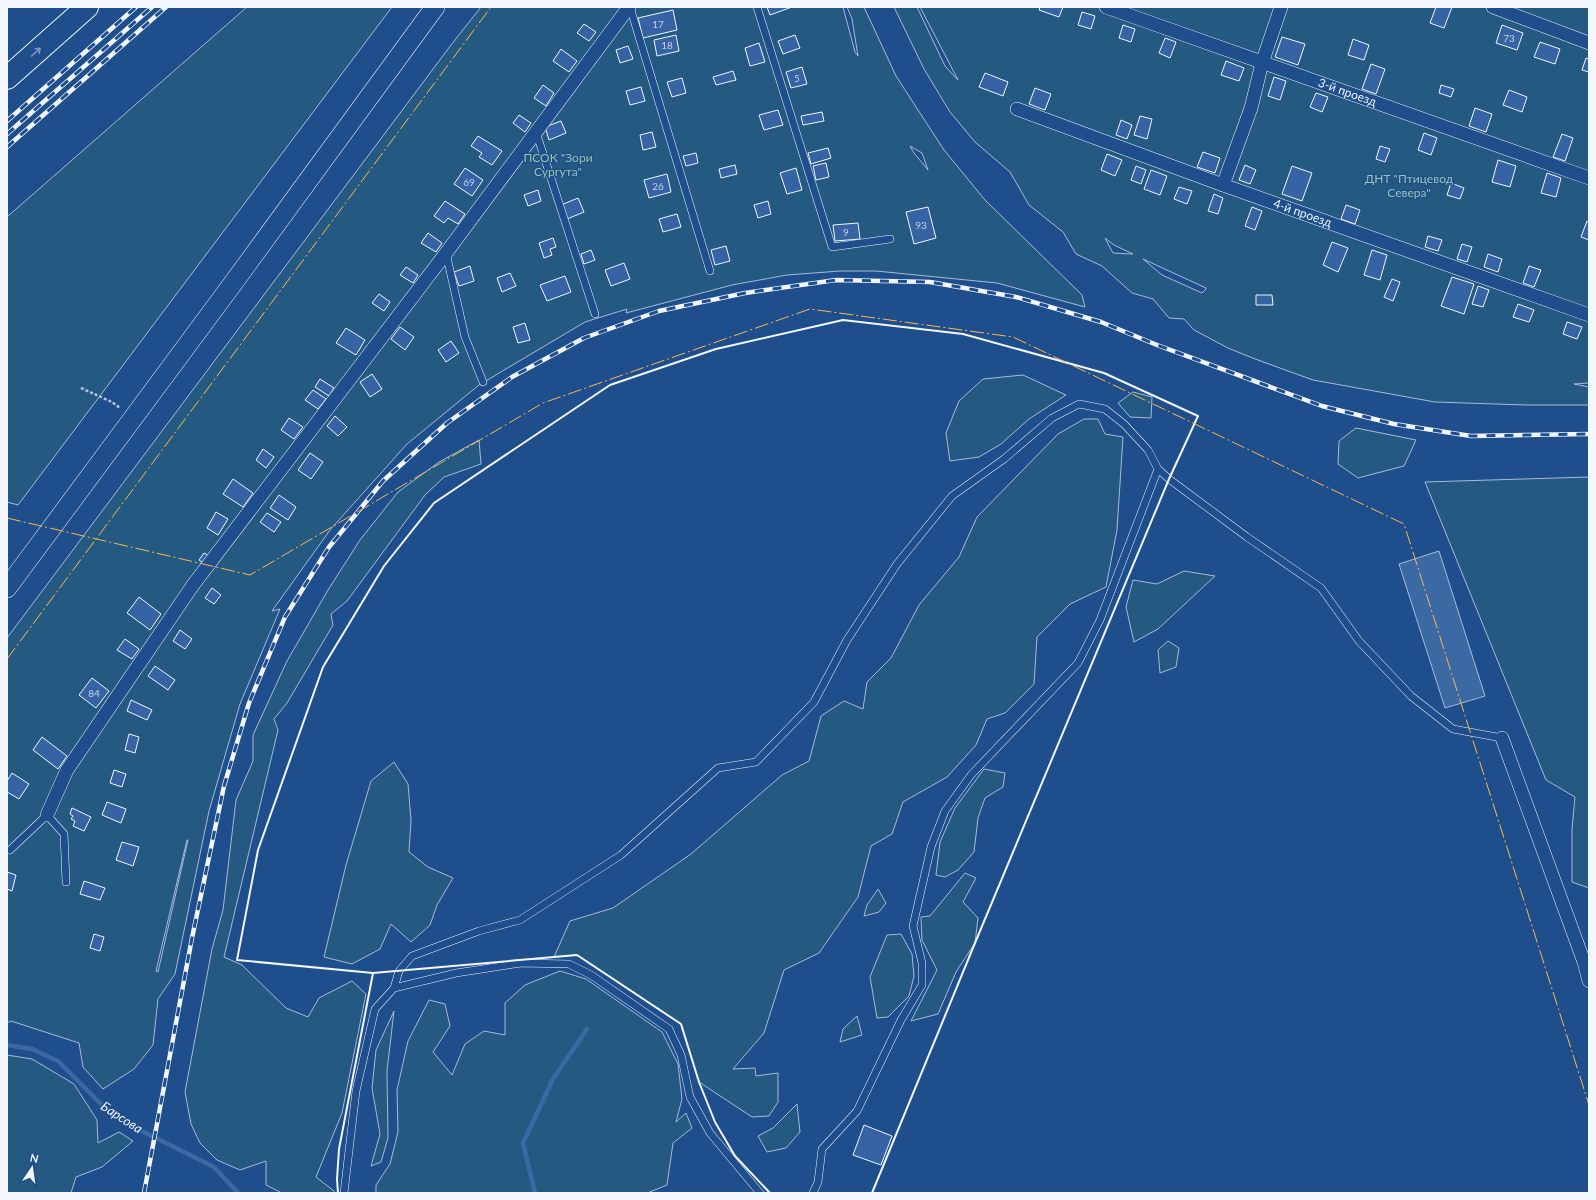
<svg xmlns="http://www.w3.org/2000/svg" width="1596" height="1200" viewBox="0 0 1596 1200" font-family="Lato,sans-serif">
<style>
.green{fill:#245a82;stroke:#a8bbd7;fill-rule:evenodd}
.water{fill:#3b69a3;stroke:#a8bbd7}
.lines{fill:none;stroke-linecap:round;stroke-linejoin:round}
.stream{stroke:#3b69a3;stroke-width:4.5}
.building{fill:#3563a3;stroke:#f2f6ff}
.service-casing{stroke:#f2f6ff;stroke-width:8}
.minor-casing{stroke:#f2f6ff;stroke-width:14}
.secondary-casing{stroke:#f2f6ff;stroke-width:20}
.trunk-casing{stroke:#f2f6ff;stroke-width:24}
.path{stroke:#b3c4dc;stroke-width:2.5;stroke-dasharray:3 2;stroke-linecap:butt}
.service{stroke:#1f4e8c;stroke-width:7}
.minor{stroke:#1f4e8c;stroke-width:13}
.secondary{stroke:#1f4e8c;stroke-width:19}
.trunk{stroke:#1f4e8c;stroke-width:22}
.rail-casing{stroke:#f2f6ff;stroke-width:4.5}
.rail{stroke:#1f4e8c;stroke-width:3;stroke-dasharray:9;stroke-linecap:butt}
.wall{stroke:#f2f6ff;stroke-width:2}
.power{stroke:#ffb74d;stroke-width:1;stroke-dasharray:14 3 2 3;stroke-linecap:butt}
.oneway{stroke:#7e9ac0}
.labels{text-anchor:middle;stroke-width:3;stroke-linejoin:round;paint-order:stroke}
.number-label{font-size:10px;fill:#c3d1e8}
.street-label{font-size:12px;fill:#f2f6ff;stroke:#1f4e8c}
.park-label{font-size:12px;fill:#97c8a6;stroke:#1f4e8c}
.water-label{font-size:13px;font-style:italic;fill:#f2f6ff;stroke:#1f4e8c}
</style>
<rect width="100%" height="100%" fill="#1f4e8c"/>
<path class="green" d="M247,7H392L18,505L7,502V217Z
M481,7H843L855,52L858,56L852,19L847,7H864L896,76L944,150L985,200L1082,295L1085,307L997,283L876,271H840L787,275L732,285L626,313L627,309L585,322L479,385L407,444L330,530L272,611L280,609L240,704L209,811L175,974L158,999L153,1045L134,1069L103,1089L83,1067L79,1043L11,1021L7,1023V638L451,45ZM910,146L922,153L928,170L914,153ZM187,840H188L158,972L156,971Z
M894,7H917L945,66L958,80L920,7H1589V383L1574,384L1589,387V405H1526L1435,402L1313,380L1255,359L1228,348L1194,330L1184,319L1169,318L1153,299L1132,293L1102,266L1076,254L1063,232L1029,205L1010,172L975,142L950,112L924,69ZM1105,238L1114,245L1133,254L1113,253ZM1143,259L1206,288V289L1202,293L1162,275Z
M1023,375L1066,395L1029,419L1001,444L979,457L950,461L946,433L959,401L983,379Z
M1133,392L1152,397L1151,418L1130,417L1118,403Z
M1084,419H1098L1105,434L1123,437L1117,530L1106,587L1070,604L1037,637L1034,684L1005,713L987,719L976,745L947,777L903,802L892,834L871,846L858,897L819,953L784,970L764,1033L733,1069L755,1068L756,1076L778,1073V1102L769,1116L752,1117L699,1082L681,1024L577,955L554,957L570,921L613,908L691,854L782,775L809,761L821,716L844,701L863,709L867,682L891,658L919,605L959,557L977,517L1058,434Z
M1356,428L1416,440L1404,466L1358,478L1338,464L1339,441Z
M479,440L481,464L444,477L425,495L347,601L331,614L333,625L287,703L274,719L278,730L224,957L242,965L286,1008L308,1017L319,998L352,981L366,994L342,1113L316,1177L334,1191V1193H282L266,1185V1161L240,1170L217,1160L200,1143L191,1124L185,1092L212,949L223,910L236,800L253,761V735L287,661L328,590L360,540L398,492L439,462Z
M1589,477V888L1572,882V829L1575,797L1546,780L1425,482Z
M1184,571L1215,576L1158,629L1134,642L1126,607L1133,580L1157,584Z
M1168,641L1179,648L1176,667L1160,673L1158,650Z
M394,762L408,784L411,820L409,852L428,867L453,878L437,905L430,925L411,942L391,924L380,949L352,964L324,957L346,865L371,781Z
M984,769L1005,773L1003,787L985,798L978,818L974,852L958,870L945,877L936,875L940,842L955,808Z
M965,873L976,878L963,902L978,918L975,943L956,972L938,1014L911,1021L937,970L922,940L921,917L930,916Z
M878,889L886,903L879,912L864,916L867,905Z
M901,934L912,954L914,976L909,996L888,1017L877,1018L870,977L887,935Z
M560,971L586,979L662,1032L678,1064L682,1099L676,1122L686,1113L692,1128L673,1143L667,1185L647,1193H376V1185L390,1164L398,1132L397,1090L408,1041L429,1000L445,1004L450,1026L433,1052L452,1075L465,1044L484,1031L505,1035V1003L525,985Z
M394,1011L387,1071L388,1138L381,1162L371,1166L380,1134L372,1088L376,1050Z
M857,1016L862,1035L840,1042L843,1029Z
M7,1055L32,1059L74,1084L97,1120L98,1143L119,1132L133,1141L102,1167L76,1177L71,1193H7Z
M797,1104L800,1132L786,1148L767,1152L758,1136L773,1128Z"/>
<path class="water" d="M1439,551L1485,696L1445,708L1399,564Z"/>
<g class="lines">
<path class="stream" d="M7,1045L32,1049L58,1061L102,1105L134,1127L214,1167L238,1193
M535,1193L523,1143L553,1079L587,1029"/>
</g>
<path class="building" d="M767,7H792L770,15Z
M1040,7H1063L1059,17L1039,10Z
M1436,7H1452L1444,28L1430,23Z
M673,10L677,30L643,38L638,18Z
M1082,12L1095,16L1091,29L1078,25Z
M584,24L596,32L589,41L577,33Z
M1123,25L1135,29L1131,42L1119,38Z
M1502,25L1523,33L1517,50L1496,43Z
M676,35L679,51L657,56L654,40Z
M795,35L800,48L783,54L778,41Z
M1282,37L1305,44L1298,65L1275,57Z
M1165,38L1176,42L1170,58L1159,53Z
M1353,39L1369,45L1364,60L1348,55Z
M1540,42L1560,49L1555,64L1534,57Z
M759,43L765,62L750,66L745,48Z
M628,46L633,59L620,63L616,50Z
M561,49L577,61L569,72L553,61Z
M1586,58L1589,59V72L1582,70Z
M1226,61L1244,68L1239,81L1221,75Z
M1371,64L1385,69L1376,94L1362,89Z
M802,67L807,84L791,88L786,72Z
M733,71L736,80L716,85L713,77Z
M985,73L1008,82L1003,96L979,87Z
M1274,77L1286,81L1280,100L1268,96Z
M682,78L686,93L672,97L667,82Z
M543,85L554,93L546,106L534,98Z
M1441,85L1454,89L1451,97L1439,93Z
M641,87L645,101L630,105L626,91Z
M1035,88L1051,94L1045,110L1029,104Z
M1509,90L1527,97L1522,112L1503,105Z
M1316,93L1328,97L1322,112L1310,107Z
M1475,108L1492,114L1486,132L1469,126Z
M778,110L783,125L764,130L759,115Z
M822,112L824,121L803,125L801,116Z
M519,115L531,123L525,132L513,123Z
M1140,116L1152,119L1147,139L1134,135Z
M1121,120L1132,125L1127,139L1116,135Z
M561,121L566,133L549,140L545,127Z
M652,132L656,147L643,150L640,135Z
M1424,133L1437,138L1431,155L1418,150Z
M1562,134L1573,138L1565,161L1553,157Z
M478,136L502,151L492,165L479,157L482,153L471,146Z
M1380,146L1390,149L1385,162L1376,159Z
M828,148L831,158L811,164L808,153Z
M1203,152L1220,158L1215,173L1197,167Z
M696,153L698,163L686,166L683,156Z
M1107,154L1122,160L1115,176L1101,170Z
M1498,160L1516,166L1510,187L1492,182Z
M826,163L829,177L816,180L813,166Z
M735,165L737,174L721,178L719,169Z
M1245,165L1256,170L1250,184L1239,180Z
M1136,166L1146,170L1141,184L1131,180Z
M1292,166L1312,173L1302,201L1282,194Z
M465,168L483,180L472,196L454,184Z
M796,168L802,190L787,194L780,173Z
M1151,170L1167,176L1160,195L1144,189Z
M1547,173L1561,178L1556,197L1541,193Z
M667,174L671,192L649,198L644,180Z
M1451,183L1464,188L1460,199L1447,195Z
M1179,187L1192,191L1187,204L1174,199Z
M538,190L541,201L528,206L524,195Z
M1214,194L1223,198L1218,214L1208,211Z
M578,198L584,212L567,219L561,205Z
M445,201L465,214L458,224L448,218L444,223L434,216Z
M768,201L771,214L758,218L754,205Z
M1346,205L1360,210L1355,224L1341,219Z
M928,207L936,238L914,244L906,212Z
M1252,207L1262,211L1255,230L1245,226Z
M677,214L681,227L663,232L659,219Z
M1587,221L1589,222V240L1581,237Z
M858,223L860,239L835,241L833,225Z
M428,233L442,243L436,252L421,243Z
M1428,236L1442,240L1438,251L1425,247Z
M553,238L556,247L550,249L552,255L544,258L539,243Z
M1332,242L1348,248L1338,272L1323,265Z
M1462,244L1472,247L1467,262L1457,259Z
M726,246L730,261L715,265L711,250Z
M591,250L595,260L584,264L581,254Z
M1372,250L1387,255L1380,280L1364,275Z
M1488,254L1502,259L1498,272L1484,267Z
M624,263L630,279L611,286L605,270Z
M470,266L474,281L459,286L454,272Z
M1529,266L1541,270L1534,287L1523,283Z
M406,267L418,275L413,283L400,275Z
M510,273L516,286L502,292L497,278Z
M565,276L571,292L547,301L540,285Z
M1452,277L1474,284L1464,314L1441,306Z
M1392,279L1400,282L1393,301L1384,297Z
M1478,286L1489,290L1483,307L1472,304Z
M379,294L390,302L384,311L372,303Z
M1256,295H1272L1273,305H1256Z
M1518,304L1534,310L1529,322L1513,317Z
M1567,322L1582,327L1577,339L1563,334Z
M525,323L530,340L518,343L513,327Z
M400,327L414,337L405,350L391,339Z
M346,328L365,340L356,355L336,343Z
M451,341L459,353L446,362L438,350Z
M372,374L382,389L370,397L360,382Z
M320,379L334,388L329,396L315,387Z
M313,390L326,399L318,409L305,400Z
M335,416L347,427L338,436L327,426Z
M289,418L303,427L294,439L281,430Z
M263,449L274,457L266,468L256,460Z
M310,453L323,462L311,479L298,470Z
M233,479L253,493L243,507L223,494Z
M279,495L296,507L288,520L270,508Z
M216,512L228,519L218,535L207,528Z
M267,513L281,522L274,532L260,522Z
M204,553L211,557L206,565L199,560Z
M212,588L221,595L214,604L205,598Z
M139,597L161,614L150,630L127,613Z
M180,630L192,639L185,649L173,641Z
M125,639L139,649L132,659L117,650Z
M155,666L175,680L168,690L148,676Z
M92,678L109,691L96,708L79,695Z
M131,700L152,710L147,720L127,711Z
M129,734L139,737L135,753L125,750Z
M42,737L67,756L58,769L33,750Z
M114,770L126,774L122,787L110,783Z
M12,773L29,784L19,799L7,792V781Z
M107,802L126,809L121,823L102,815Z
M72,808L91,817L84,831L73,826L75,821L71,819L73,816L70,814Z
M122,842L139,847L133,866L116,860Z
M7,872L16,875L12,891L7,889Z
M84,881L105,888L100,900L80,894Z
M94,934L104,937L100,951L90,948Z
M864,1125L892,1136L881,1165L853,1155Z"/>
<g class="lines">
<g class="service-casing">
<path id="service" d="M630,7L710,271
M757,7L832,247L890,239
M536,132L595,314
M446,253L465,337L483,382
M10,850L47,815L64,834L66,882
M394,988L399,971L412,956L479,931L520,920L621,855L718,768L756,762L814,702L847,640L897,564L952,496L1004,459L1052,418L1079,404L1105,409L1124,424L1148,450L1158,469L1169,479L1247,537L1321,588L1359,641L1411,696L1453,729L1502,738
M344,1193L356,1091L375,1009L394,988L456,973L521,963L569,964L591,975L669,1029L681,1055L690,1097L710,1133L760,1193
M813,1193L818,1182L822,1149L857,1111L901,1020L922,985V963L913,926L931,847L945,811L971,775L1078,663L1100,620L1158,469"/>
</g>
<g class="minor-casing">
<g id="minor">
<path id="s1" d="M1106,7L1589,178"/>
<path d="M1493,7L1589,43"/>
<path id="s2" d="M1017,109L1223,185L1589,315"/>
<path d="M1223,185L1251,108L1262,63L1281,7"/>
<path d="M1502,738L1584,962L1589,981"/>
<path d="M47,815L67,770L193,585L446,253L629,7"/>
</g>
</g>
<g class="secondary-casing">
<path id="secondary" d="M7,588L231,286L435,7"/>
</g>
<g class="trunk-casing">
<path id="trunk" d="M7,78L87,7"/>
</g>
<path class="path" d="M81,388L112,402L120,408"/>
<use href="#service" class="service"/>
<use href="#minor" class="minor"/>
<use href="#secondary" class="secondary"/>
<use href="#trunk" class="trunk"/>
<g class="rail-casing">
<path id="rail" d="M7,121L136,7
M7,134L152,7
M7,147L166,7
M144,1193L192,938L224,786L249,703L285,617L329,547L383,481L447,423L512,377L584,338L659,311L745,293L836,280L930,282L1016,297L1101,322L1157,345L1322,406L1394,424L1471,436L1589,434"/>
</g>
<use href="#rail" class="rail"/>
<path class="wall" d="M338,1193L337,1179L339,1149L373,973
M770,1193L735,1156L715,1122L699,1082L681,1024L577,955L373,973L237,960L258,850L323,667L384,566L434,503L610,385L716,349L843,320L963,334L1104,373L1198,416L1169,479L975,943L872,1193"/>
<path class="power" d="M7,518L250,575L543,403L810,309L1013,337L1404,524L1589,1105
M7,659L491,7"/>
</g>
<defs><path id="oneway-shaft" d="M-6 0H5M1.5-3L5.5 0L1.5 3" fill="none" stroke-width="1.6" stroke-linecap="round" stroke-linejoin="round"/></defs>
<use class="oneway" href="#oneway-shaft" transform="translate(36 52) rotate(-42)"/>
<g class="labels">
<g class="number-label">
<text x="658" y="28">17</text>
<text x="1509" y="42">73</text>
<text x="667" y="49">18</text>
<text x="797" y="82">5</text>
<text x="469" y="186">69</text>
<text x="658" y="190">26</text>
<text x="921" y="229">93</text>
<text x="846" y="236">9</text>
<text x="94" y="697">84</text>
</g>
<g class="street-label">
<text dy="4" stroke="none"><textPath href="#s1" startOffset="256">3-й проезд</textPath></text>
<text dy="4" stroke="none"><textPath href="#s2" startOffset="304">4-й проезд</textPath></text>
</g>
<g class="park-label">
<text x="558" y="162">ПСОК "Зори<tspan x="558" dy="14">Сургута"</tspan></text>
<text x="1409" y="183">ДНТ "Птицевод<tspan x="1409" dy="14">Севера"</tspan></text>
</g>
<g class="water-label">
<text transform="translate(122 1117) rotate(33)" y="5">Барсова</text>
</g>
</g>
<rect width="1596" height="1200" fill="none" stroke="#f2f6ff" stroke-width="16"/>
<g transform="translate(32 1168) rotate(13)" stroke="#1f4e8c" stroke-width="3" paint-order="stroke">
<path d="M0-3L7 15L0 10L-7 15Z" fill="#f2f6ff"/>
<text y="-6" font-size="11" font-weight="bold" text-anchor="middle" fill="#f2f6ff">N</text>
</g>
</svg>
